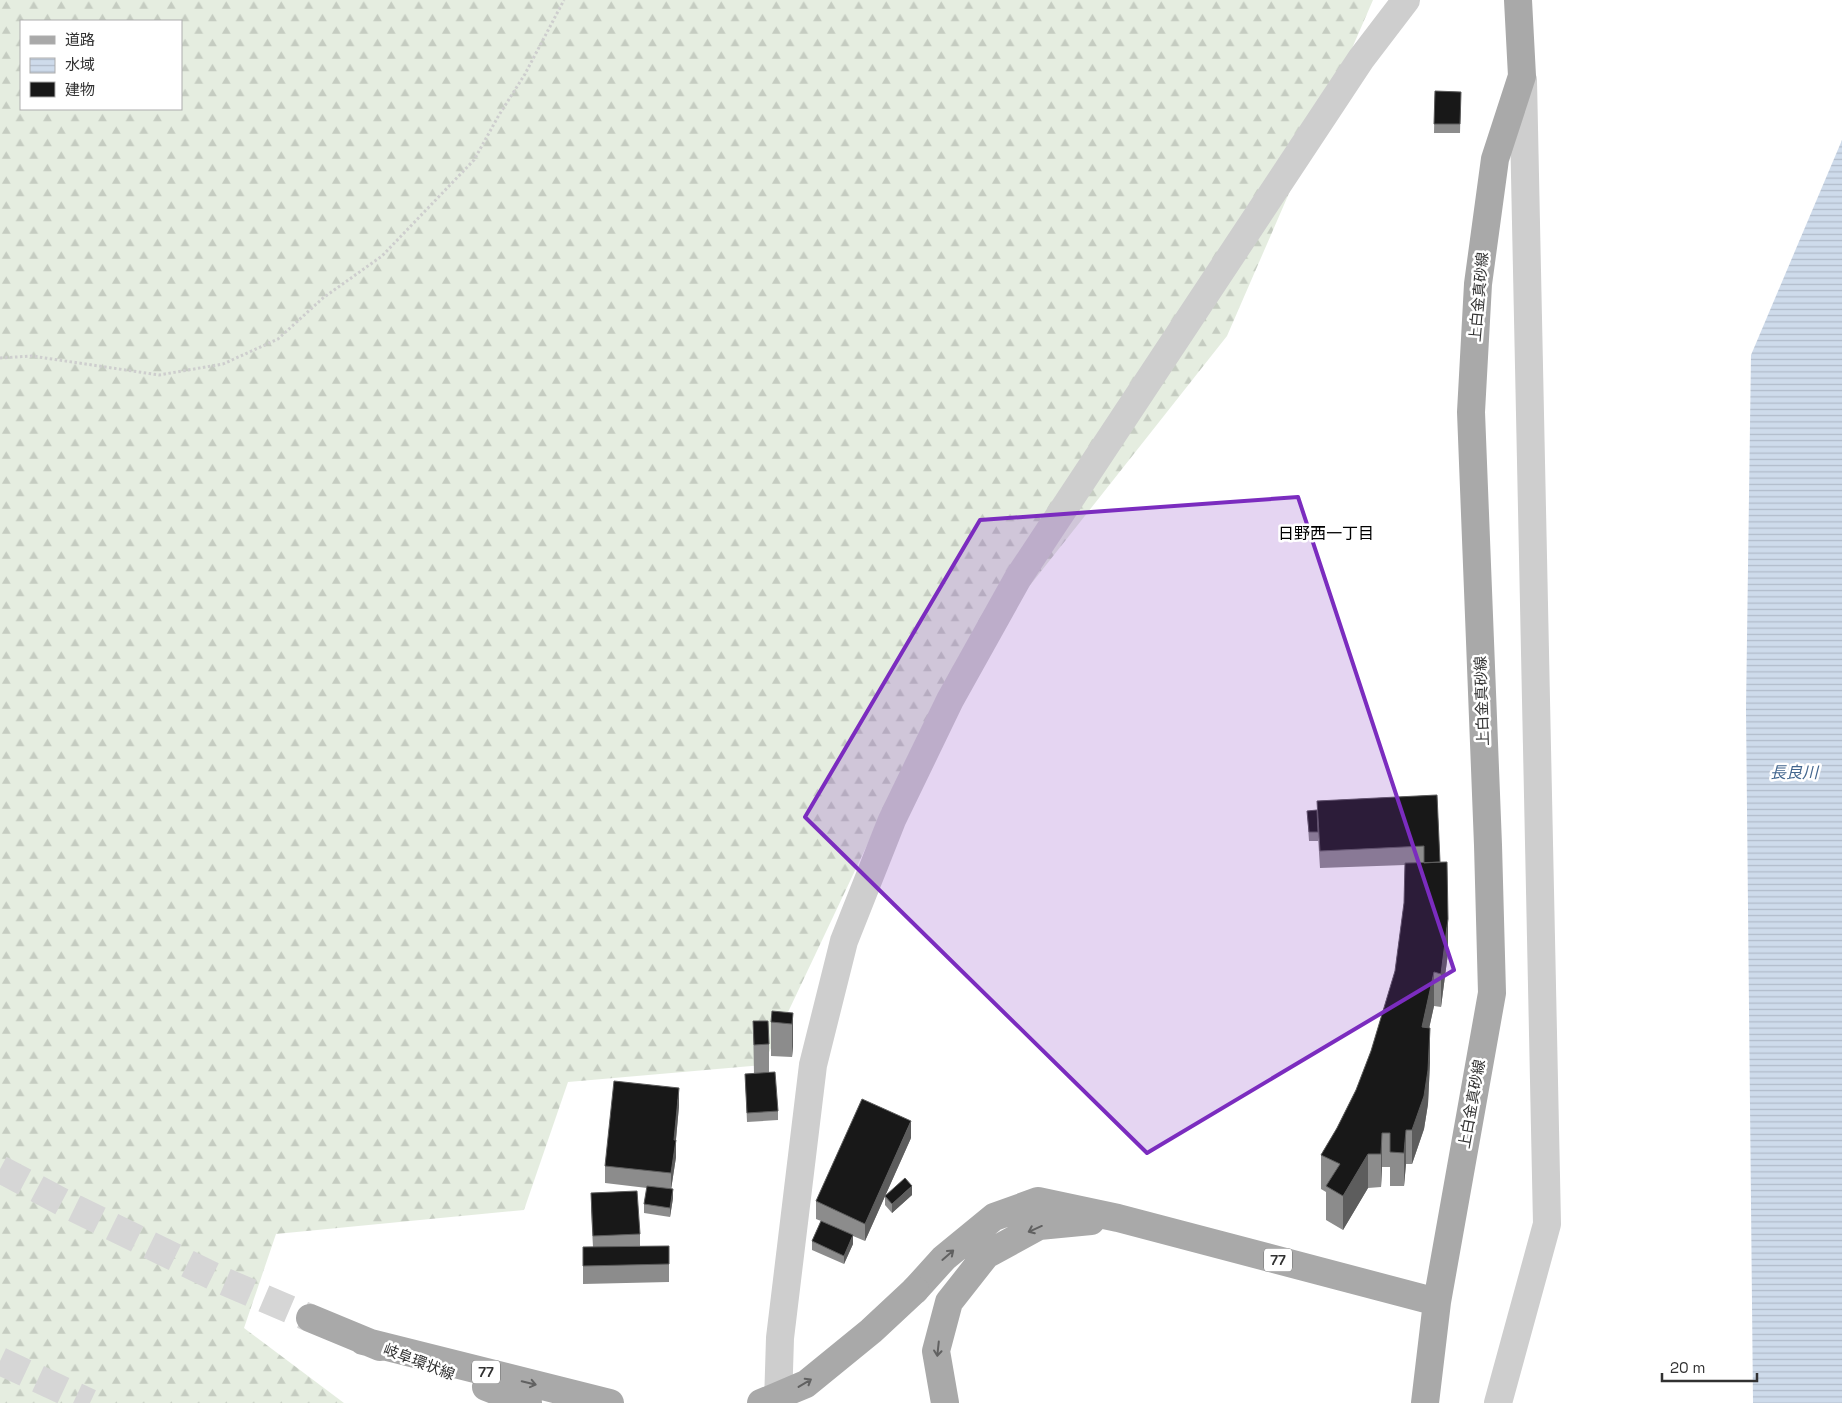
<svg xmlns="http://www.w3.org/2000/svg" width="1842" height="1403" viewBox="0 0 1842 1403" font-family="'Space Grotesk','Noto Sans JP',sans-serif">
<style>
.forest{fill:url(#forest-firs);fill-rule:evenodd}
.water{fill:url(#water-rules)}
.lines{fill:none;stroke-linecap:round;stroke-linejoin:round}
.major-tunnel{stroke:#d6d6d6;stroke-width:28;stroke-dasharray:28 14;stroke-linecap:butt}
.path{stroke:#cecece;stroke-width:3;stroke-dasharray:2.5 2.5;stroke-linecap:butt}
.minor{stroke:#cecece;stroke-width:28}
.major{stroke:#a9a9a9;stroke-width:28}
.major-bridge{stroke:#a9a9a9;stroke-width:28}
.wall{fill:#8c8c8c}
.shaded-wall{fill:#5d5d5d}
.building{fill:#181818;stroke:#5d5d5d}
.oneway{stroke:#616161}
.marked{fill:#7b2cbf;fill-opacity:0.2;stroke:#7b2cbf;stroke-width:4;stroke-linejoin:round}
.labels{text-anchor:middle;stroke-width:5;stroke-linejoin:round;paint-order:stroke}
.shield{fill:#fff;stroke:#6f6f6f;stroke-width:1}
.shield-label{font-size:14px;font-weight:bold;fill:#313131}
.street-label{font-size:15px;fill:#313131;stroke:#fff}
.neighbourhood-label{font-size:16px;fill:#000;stroke:#fff}
.water-label{font-size:16px;font-style:italic;fill:#43668e;stroke:#fff}
</style>
<defs>
<pattern id="forest-firs" width="22" height="20" patternUnits="userSpaceOnUse" patternTransform="scale(1.25)"><rect width="22" height="20" fill="#e5ede0"/><path d="M5 1l3.5 6h-7zM16 11l3.5 6h-7z" fill="#c5ccc1"/></pattern>
<pattern id="water-rules" width="6" height="5" patternUnits="userSpaceOnUse" patternTransform="scale(1.25)"><rect width="6" height="5" fill="#cedbeb"/><path d="M0 2.5h6" fill="none" stroke="#b1bcca"/></pattern>
</defs>
<rect width="100%" height="100%" fill="#fff"/>
<path class="forest" d="M0,0H1373L1227,336L930,712L763,1065L568,1082L524,1210L276,1234L244,1328L344,1403H0ZM21,21H181V109H21Z"/>
<path class="water" d="M1842,140V1403H1753L1746,709L1751,355Z"/>
<g class="lines">
<path class="major-tunnel" d="M0,1169L68,1205L223,1281L310,1318
M0,1361L90,1403"/>
<path class="path" d="M0,358L32,356L159,375L223,364L278,339L323,298L382,256L474,160L499,115L525,74L564,0"/>
<path class="minor" d="M778,1403L780,1338L813,1065L844,941L892,820L950,700L1018,578L1361,59L1406,0
M1498,1403L1547,1224L1523,80"/>
<path class="major" d="M915,1290L944,1258L994,1217L1038,1201L1118,1218L1437,1302
M310,1318L380,1347
M363,1341L610,1403
M486,1387L528,1403
M945,1403L936,1351L949,1302L986,1255L1039,1226L1091,1221
M1425,1403L1437,1302L1492,993L1488,845L1471,412L1478,284L1495,159L1522,76L1518,0"/>
<path class="major-bridge" d="M761,1403L806,1384L871,1331L915,1290"/>
</g>
<path class="wall" d="M1435,91L1461,92L1460,133H1434Z
M1437,795L1440,862L1448,953L1441,1007L1434,1006L1429,1028L1430,1062L1428,1104L1424,1129L1412,1164H1406L1404,1186H1390V1167H1382L1381,1187L1368,1188L1343,1230L1326,1220V1192L1321,1189V1155L1337,1128L1356,1090L1371,1051L1395,971L1404,903L1405,865L1320,868L1318,837V841H1309L1307,811L1317,810V801Z
M793,1013V1046L792,1057L771,1056V1022Z
M753,1021L769,1044V1073L778,1111V1120L747,1122L745,1074H754Z
M679,1106L676,1140V1157L671,1189L673,1198L670,1217L644,1213V1204L647,1188L605,1183V1166Z
M911,1138L865,1241L853,1236V1244L844,1264L812,1250V1241L821,1221L816,1219V1201Z
M591,1193L640,1234V1246H669V1282L583,1284V1247H593L591,1211Z
M912,1195L892,1213L885,1205V1196Z"/>
<path class="shaded-wall" d="M1448,919V953L1441,1007V974Z
M1434,972V1006L1422,1061V1027Z
M793,1013V1046L792,1057V1024Z
M1430,1028V1062L1428,1104L1424,1129L1412,1164V1130Z
M679,1088V1106L675,1149L676,1140V1157L671,1190V1173Z
M911,1121V1138L865,1241V1224Z
M1406,1130V1164L1404,1186V1153Z
M1382,1133V1167L1381,1187V1154Z
M1368,1154V1188L1343,1230V1196Z
M912,1186V1195L892,1213V1204Z
M673,1189V1198L670,1217V1208Z
M853,1235V1244L844,1264V1256Z"/>
<path class="building" d="M1435,91L1461,92L1460,124H1434Z
M1437,795L1440,862L1424,863V846L1320,851L1317,801Z
M1317,810L1318,832H1309L1307,811Z
M1447,862L1448,919L1441,974L1434,972L1422,1027L1430,1028L1428,1070L1424,1096L1412,1130H1406L1404,1153L1390,1152V1133H1382L1381,1154H1368L1343,1196L1326,1186L1340,1164L1321,1155L1337,1128L1356,1090L1371,1051L1395,971L1404,903L1405,863Z
M772,1011L793,1013L792,1024L771,1022Z
M753,1021H768L769,1044L754,1045Z
M775,1072L778,1111L747,1113L745,1074Z
M614,1081L679,1088L674,1140H676L671,1173L605,1166Z
M862,1099L911,1121L865,1224L816,1201Z
M905,1178L912,1186L892,1204L885,1196Z
M647,1186L673,1189L670,1208L644,1204Z
M637,1191L640,1234L593,1236L591,1193Z
M821,1221L853,1235L844,1256L812,1241Z
M669,1246V1264L583,1266V1247Z"/>
<defs><path id="oneway-shaft" d="M-6 0H5M1.5-3L5.5 0L1.5 3" fill="none" stroke-width="1.6" stroke-linecap="round" stroke-linejoin="round" transform="scale(1.25)"/></defs>
<g class="oneway">
<use href="#oneway-shaft" transform="translate(1035 1229) rotate(156)"/>
<use href="#oneway-shaft" transform="translate(948 1255) rotate(-41)"/>
<use href="#oneway-shaft" transform="translate(938 1349) rotate(96)"/>
<use href="#oneway-shaft" transform="translate(529 1383) rotate(14)"/>
<use href="#oneway-shaft" transform="translate(805 1383) rotate(-31)"/>
</g>
<path class="marked" d="M1298,497L1454,970L1147,1153L805,817L980,520Z"/>
<g class="labels">
<g class="shield">
<rect x="1264" y="1248.5" width="28" height="23" rx="4"/>
<rect x="472" y="1360.5" width="28" height="23" rx="4"/>
</g>
<g class="shield-label">
<text x="1278" y="1265">77</text>
<text x="486" y="1377">77</text>
</g>
<g class="street-label">
<text transform="translate(1479 297) rotate(-85)" y="5">上白金真砂線</text>
<text transform="translate(1482 701) rotate(-92)" y="5">上白金真砂線</text>
<text transform="translate(1472 1104) rotate(-80)" y="5">上白金真砂線</text>
<text transform="translate(419 1362) rotate(21)" y="5">岐阜環状線</text>
</g>
<g class="neighbourhood-label">
<text x="1326" y="539">日野西一丁目</text>
</g>
<g class="water-label">
<text x="1794" y="778">長良川</text>
</g>
</g>
<rect x="20" y="20" width="162" height="90" fill="#ffffff" stroke="#adadad"/>
<rect x="30" y="36" width="25" height="8" fill="#a9a9a9" stroke="#adadad"/>
<text x="65" y="45" font-size="15" fill="#313131">道路</text>
<rect x="30" y="58" width="25" height="15" fill="url(#water-rules)" stroke="#adadad"/>
<text x="65" y="70" font-size="15" fill="#313131">水域</text>
<rect x="30" y="82" width="25" height="15" fill="#181818" stroke="#adadad"/>
<text x="65" y="95" font-size="15" fill="#313131">建物</text>
<path d="M1662 1373v8h95v-8" fill="none" stroke="#313131" stroke-width="2.5"/>
<text x="1670" y="1373" font-size="15" fill="#313131" stroke="#ffffff" stroke-width="4" paint-order="stroke">20 m</text>
</svg>
